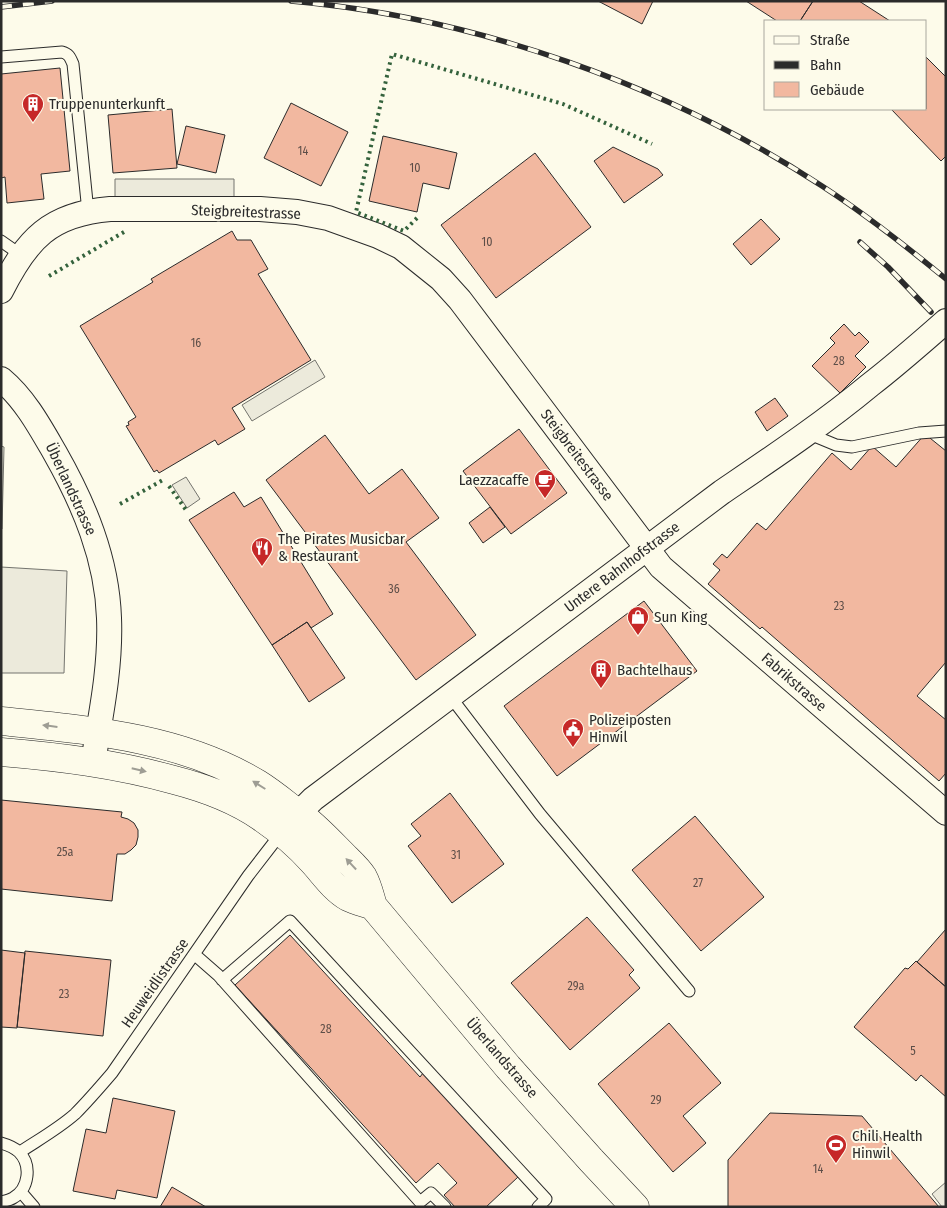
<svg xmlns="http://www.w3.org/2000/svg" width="947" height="1208" viewBox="0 0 947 1208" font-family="'Fira Sans Condensed',sans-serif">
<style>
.parking{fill:#eceadb;stroke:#74746e}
.building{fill:#f2b8a0;stroke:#2b2b2b}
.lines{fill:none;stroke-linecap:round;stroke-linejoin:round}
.lane-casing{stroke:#2b2b2b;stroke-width:13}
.street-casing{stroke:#2b2b2b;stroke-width:26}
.secondary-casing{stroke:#2b2b2b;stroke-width:29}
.lane{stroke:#fdfbea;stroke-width:11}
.street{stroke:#fdfbea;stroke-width:24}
.secondary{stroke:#fdfbea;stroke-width:28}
.rail-casing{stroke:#2b2b2b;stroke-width:5.5}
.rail{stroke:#fdfbea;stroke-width:4;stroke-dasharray:11;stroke-linecap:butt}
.hedge{stroke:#34623c;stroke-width:4;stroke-dasharray:2.5 4;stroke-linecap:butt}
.oneway{fill:#9e9d94}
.labels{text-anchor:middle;stroke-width:4;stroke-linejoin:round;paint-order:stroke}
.number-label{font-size:12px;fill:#5d4e48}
.poi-label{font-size:15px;fill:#2b2b2b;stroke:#fdfbea;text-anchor:start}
.street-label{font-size:15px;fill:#2b2b2b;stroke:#fdfbea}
</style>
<rect width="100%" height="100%" fill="#fdfbea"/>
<path class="parking" d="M115,179H234V209H115Z
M315,360L325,377L252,421L242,405Z
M1,446L4,447L2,529H1Z
M186,477L200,499L187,508L172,485Z
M1,567L67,571L64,673H1Z
M946,1182V1207H942L932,1194Z"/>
<path class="building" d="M598,1H653L642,24Z
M746,1H813L800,21H777Z
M813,1H859L890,21H800Z
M926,57L946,77V156L941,161L891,109H926Z
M60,68L70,171L41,174L44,199L7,203L5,177L1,178V74Z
M291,103L348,132L321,186L264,158Z
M172,109L177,168L113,173L108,115Z
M186,126L225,135L216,173L177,164Z
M383,136L457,153L449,189L423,183L417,212L369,201Z
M613,147L658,169L663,175L624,203L594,161Z
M535,153L591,227L496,298L441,225Z
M761,219L780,239L751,265L733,244Z
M232,231L237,240H251L268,269L258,274L311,360L232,408L245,429L218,445L215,440L159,473L157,470L154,472L126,426L129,425L128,422L136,417L80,326L153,282L151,279Z
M844,324L855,336L859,332L869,342L855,356L866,367L840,393L812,366L835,343L830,338Z
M775,398L788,416L767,431L755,412Z
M519,429L567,493L511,534L463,471Z
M925,434L946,451V662L917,696L946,720V773L939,781L762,627L760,629L708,584L720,570L713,564L722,554L727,558L757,523L766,530L832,453L851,470L872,446L896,467Z
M325,435L369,494L402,469L439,518L406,542L476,635L416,680L266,480Z
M234,492L244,507L261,497L333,614L311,628L307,622L272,645L189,520Z
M490,507L505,527L483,543L469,523Z
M644,601L697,671L557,776L504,706Z
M307,622L345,678L309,702L272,645Z
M450,793L504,864L452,903L408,846L421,836L411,824Z
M1,800L122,812L121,817L128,819L134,823L138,830V837L136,845L131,850L125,854H117L112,901L1,889Z
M695,816L764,897L701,951L632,870Z
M587,917L634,970L629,975L640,988L570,1050L511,983Z
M946,929V987L917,962Z
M290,935L420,1077L423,1073L518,1177L486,1207H455L444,1195L457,1183L438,1163L416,1183L235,985Z
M1,950L25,953L17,1028L1,1027Z
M25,951L111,960L103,1036L17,1027Z
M916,961L946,987V1097L921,1075L916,1081L854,1027L905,968L908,969Z
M669,1023L721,1083L683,1116L706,1143L673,1172L598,1084Z
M113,1098L175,1111L157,1198L117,1190L115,1199L73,1191L86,1129L106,1133Z
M770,1113L862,1116L939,1207H728V1160Z
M172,1187L206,1207H160Z"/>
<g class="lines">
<g class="lane-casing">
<path id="lane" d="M1,57L62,52C69,54 70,57 73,64L88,212
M1,241L21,255
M807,433L836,445L852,447L919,433L946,431
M450,696L540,814L689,991
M194,954L218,975L420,1202L431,1193L445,1207
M222,980L290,921L546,1199L538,1207
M1,1143C8,1145 14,1147 19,1152C32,1165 29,1189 13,1198C10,1200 5,1201 1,1202
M20,1152C38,1140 58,1129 75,1114C88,1101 100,1087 112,1073L248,876L282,832
M21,1192L34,1207"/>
</g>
<g class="street-casing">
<path id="street" d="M1,291C27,239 50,214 110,209H260L297,212L328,218L378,236L401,247L441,279L460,300L661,567L946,813
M1,379C25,399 40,427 55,453C84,504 107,559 109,618C111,666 101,714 93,762
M298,814L313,799L722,492C772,458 823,424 870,385C896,365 921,343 946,321"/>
</g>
<g class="secondary-casing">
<path id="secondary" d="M1,721C89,730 181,737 258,784C274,794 289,807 304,818C318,829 330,842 343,855C350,862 358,869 363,877C368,886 370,896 373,906L508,1067L591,1160L635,1207
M1,752C60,757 117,764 174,780C205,788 235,799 261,817C280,830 298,845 313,862C324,874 334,889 348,897C356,901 365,903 373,906"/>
</g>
<use href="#lane" class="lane"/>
<use href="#street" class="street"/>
<use href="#secondary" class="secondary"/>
<g class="rail-casing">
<path id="rail" d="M291,1C475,17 667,85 822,186C865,214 906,246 946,279
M1,7L52,1
M860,242L888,267L931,312"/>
</g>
<use href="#rail" class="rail"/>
<path class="hedge" d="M417,218L404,231L356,212L392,54L563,104L652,144
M49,276L124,232
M169,486L186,510
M120,504L163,480"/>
</g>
<defs><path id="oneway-solid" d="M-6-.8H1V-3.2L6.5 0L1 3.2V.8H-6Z" transform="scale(1.25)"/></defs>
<g class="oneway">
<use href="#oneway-solid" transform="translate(50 726) rotate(-173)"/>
<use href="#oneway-solid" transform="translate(139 770) rotate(13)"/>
<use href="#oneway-solid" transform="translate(259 785) rotate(-148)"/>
<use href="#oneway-solid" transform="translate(351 864) rotate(-133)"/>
</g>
<defs>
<g id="building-pin" transform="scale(1.125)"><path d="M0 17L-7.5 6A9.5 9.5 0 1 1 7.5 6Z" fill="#c62828" stroke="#fdfbea"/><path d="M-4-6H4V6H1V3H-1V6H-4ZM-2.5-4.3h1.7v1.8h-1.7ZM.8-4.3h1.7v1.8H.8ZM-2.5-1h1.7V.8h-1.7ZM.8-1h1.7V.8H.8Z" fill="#fff"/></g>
<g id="cafe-pin" transform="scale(1.125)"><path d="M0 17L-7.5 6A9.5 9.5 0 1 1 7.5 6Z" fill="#c62828" stroke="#fdfbea"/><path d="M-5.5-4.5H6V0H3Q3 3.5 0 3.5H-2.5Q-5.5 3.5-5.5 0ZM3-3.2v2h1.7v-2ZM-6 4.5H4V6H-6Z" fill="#fff"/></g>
<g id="restaurant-pin" transform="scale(1.125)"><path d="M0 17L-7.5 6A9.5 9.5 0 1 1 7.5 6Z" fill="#c62828" stroke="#fdfbea"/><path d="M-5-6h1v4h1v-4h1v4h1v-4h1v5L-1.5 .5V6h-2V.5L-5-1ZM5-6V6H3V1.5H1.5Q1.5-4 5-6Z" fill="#fff"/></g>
<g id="shop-pin" transform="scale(1.125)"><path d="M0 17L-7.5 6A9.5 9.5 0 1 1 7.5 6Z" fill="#c62828" stroke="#fdfbea"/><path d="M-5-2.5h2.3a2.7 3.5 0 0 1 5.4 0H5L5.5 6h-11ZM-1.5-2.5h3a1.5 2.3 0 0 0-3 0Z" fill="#fff"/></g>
<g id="civic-pin" transform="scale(1.125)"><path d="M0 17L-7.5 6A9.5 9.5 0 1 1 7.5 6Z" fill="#c62828" stroke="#fdfbea"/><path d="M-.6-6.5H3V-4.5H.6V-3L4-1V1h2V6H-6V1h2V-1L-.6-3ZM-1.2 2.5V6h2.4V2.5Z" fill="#fff"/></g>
<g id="stadium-pin" transform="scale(1.125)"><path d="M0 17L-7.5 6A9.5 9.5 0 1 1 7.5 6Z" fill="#c62828" stroke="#fdfbea"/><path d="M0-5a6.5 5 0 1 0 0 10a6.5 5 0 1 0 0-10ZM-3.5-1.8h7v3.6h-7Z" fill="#fff"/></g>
</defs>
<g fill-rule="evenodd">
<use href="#building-pin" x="33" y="104"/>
<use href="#cafe-pin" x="545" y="480"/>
<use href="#restaurant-pin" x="262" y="548"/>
<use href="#shop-pin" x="638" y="617"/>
<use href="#building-pin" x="601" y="670"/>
<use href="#civic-pin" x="573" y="729"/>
<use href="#stadium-pin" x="836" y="1145"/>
</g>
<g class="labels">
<g class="number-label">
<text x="303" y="155">14</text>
<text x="415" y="172">10</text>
<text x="487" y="246">10</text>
<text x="196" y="347">16</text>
<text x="839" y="365">28</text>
<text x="394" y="593">36</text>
<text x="839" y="610">23</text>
<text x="65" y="856">25a</text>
<text x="456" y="859">31</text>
<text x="698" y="887">27</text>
<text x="576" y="990">29a</text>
<text x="64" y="998">23</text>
<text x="326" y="1033">28</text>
<text x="913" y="1055">5</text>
<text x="656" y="1104">29</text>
<text x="818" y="1173">14</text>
</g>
<g class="poi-label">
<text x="49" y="109">Truppenunterkunft</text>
<text x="529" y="485" text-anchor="end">Laezzacaffe</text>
<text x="278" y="544">The Pirates Musicbar<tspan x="278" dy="17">&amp; Restaurant</tspan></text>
<text x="654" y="622">Sun King</text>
<text x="617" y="675">Bachtelhaus</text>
<text x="589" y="725">Polizeiposten<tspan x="589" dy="17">Hinwil</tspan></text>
<text x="852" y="1141">Chili Health<tspan x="852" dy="17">Hinwil</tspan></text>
</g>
<g class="street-label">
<text transform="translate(246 212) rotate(2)" y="5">Steigbreitestrasse</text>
<text transform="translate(577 455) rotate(53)" y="5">Steigbreitestrasse</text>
<text transform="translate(71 489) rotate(65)" y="5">Überlandstrasse</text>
<text transform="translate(622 567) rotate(-37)" y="5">Untere Bahnhofstrasse</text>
<text transform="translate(794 682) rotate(41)" y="5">Fabrikstrasse</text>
<text transform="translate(155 983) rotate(-55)" y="5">Heuweidlistrasse</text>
<text transform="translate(502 1058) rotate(49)" y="5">Überlandstrasse</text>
</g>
</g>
<rect width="947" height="1208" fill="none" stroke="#2b2b2b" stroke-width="5"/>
<rect x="764" y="20" width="162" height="90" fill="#fdfbea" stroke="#a9a89e"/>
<rect x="774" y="36" width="25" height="8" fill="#fdfbea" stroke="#a9a89e"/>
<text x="810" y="45" font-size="15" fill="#2b2b2b">Straße</text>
<rect x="774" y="61" width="25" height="8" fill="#2b2b2b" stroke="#a9a89e"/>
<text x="810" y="70" font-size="15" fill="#2b2b2b">Bahn</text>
<rect x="774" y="82" width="25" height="15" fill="#f2b8a0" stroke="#a9a89e"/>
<text x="810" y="95" font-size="15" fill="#2b2b2b">Gebäude</text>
</svg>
